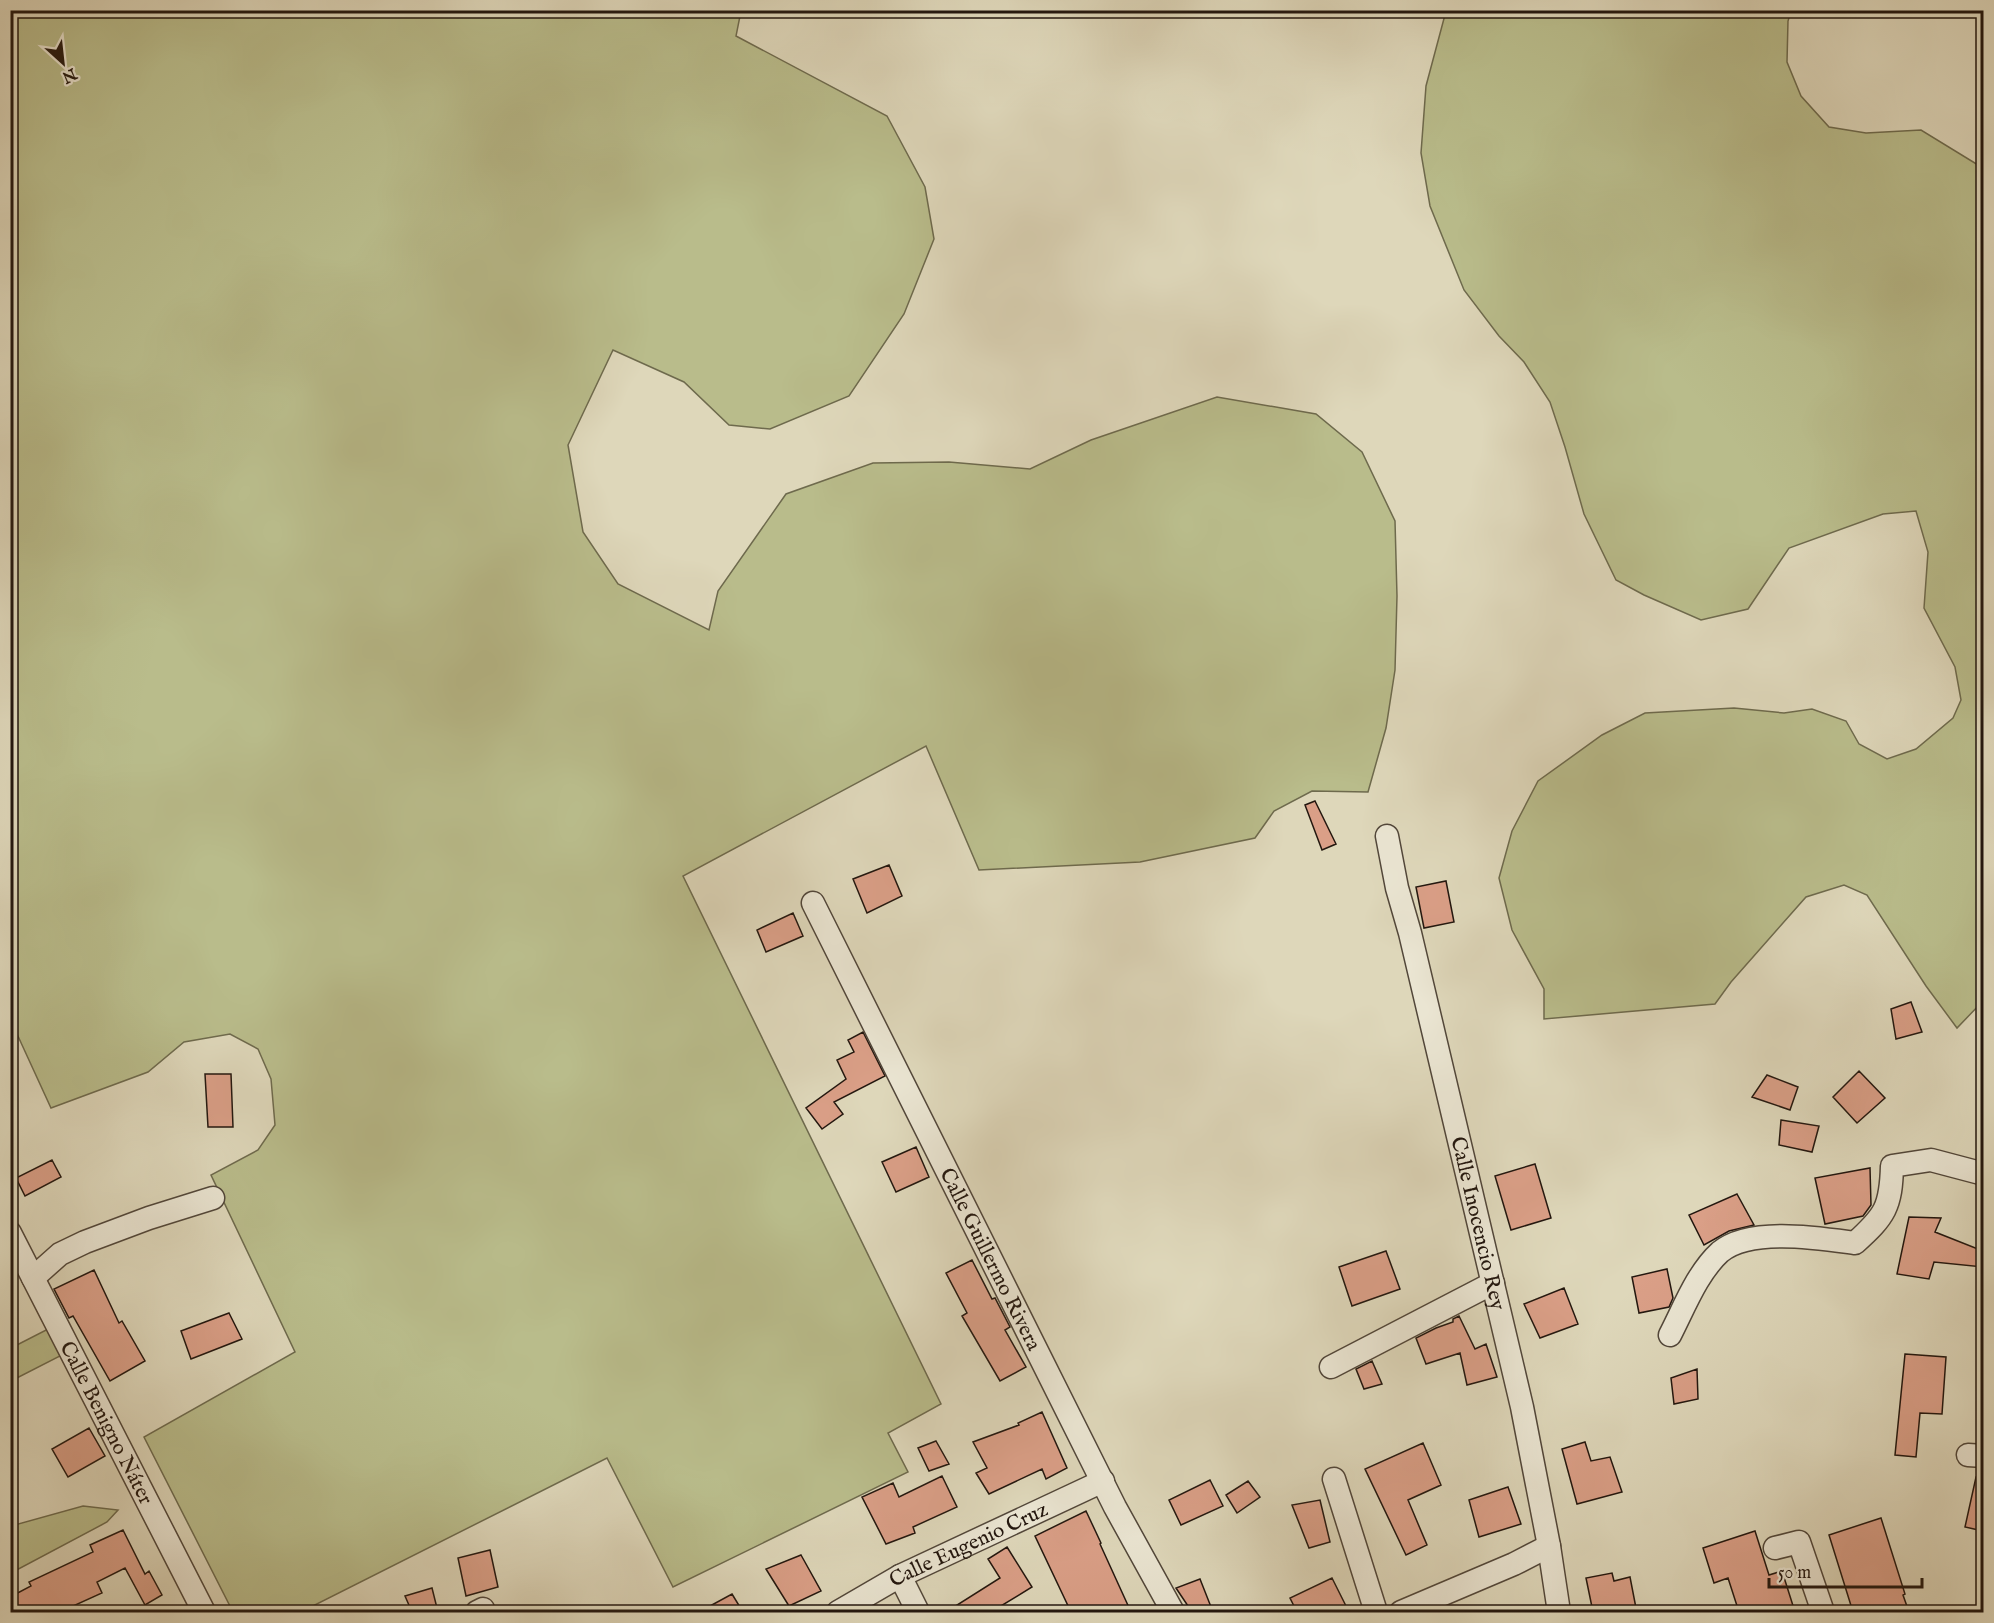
<svg xmlns="http://www.w3.org/2000/svg" width="1994" height="1623" viewBox="0 0 1994 1623" font-family="'IM FELL English',serif">
<style>
.green{fill:#b9bc8b;stroke:#6e6a4d;stroke-width:1.5}
.building{fill:#da9f87;stroke:#23170f;stroke-width:1.5}
.lines{fill:none;stroke-linecap:round;stroke-linejoin:round}
.minor-casing{stroke:#52473a;stroke-width:25}
.minor{stroke:#eae5d2;stroke-width:22}
.labels{text-anchor:middle;stroke-width:6;stroke-linejoin:round;paint-order:stroke}
.street-label{font-size:21px;fill:#23170f;stroke:#eae5d2}
</style>
<rect width="100%" height="100%" fill="#ded7ba"/>
<filter id="stains"><feTurbulence type="fractalNoise" baseFrequency=".00333" numOctaves="4"/><feColorMatrix values="0 0 0 0 .2 0 0 0 0 .09 0 0 0 0 .02 0 0 0 .5 -.17"/></filter>
<radialGradient id="worn" r=".72"><stop offset=".6" stop-color="#630" stop-opacity="0"/><stop offset="1" stop-color="#630" stop-opacity=".3"/></radialGradient>
<path class="green" d="M11,11H741L736,36L887,116L925,187L934,239L904,314L849,396L770,429L729,425L684,382L613,350L568,445L583,532L618,584L709,630L718,591L786,494L873,463L949,462L1030,469L1091,440L1217,397L1316,414L1362,452L1395,521L1397,596L1395,670L1386,728L1368,792L1312,791L1274,811L1255,838L1140,862L979,870L926,746L683,876L941,1404L888,1433L908,1472L673,1587L607,1458L301,1612H233L144,1437L295,1352L211,1175L258,1150L275,1125L271,1079L258,1049L230,1034L184,1042L148,1072L51,1108L17,1034L11,1037Z
M1791,11L1788,21L1787,62L1801,96L1829,127L1866,133L1921,130L1983,168V1001L1957,1028L1926,986L1867,895L1844,885L1806,897L1731,982L1715,1004L1544,1019V989L1512,930L1499,878L1512,831L1538,781L1602,735L1645,713L1734,708L1784,713L1812,709L1846,721L1859,744L1887,759L1916,749L1953,718L1961,700L1955,667L1924,608L1928,552L1916,511L1883,514L1789,548L1748,609L1701,620L1644,595L1616,580L1584,514L1565,447L1550,402L1524,362L1499,336L1464,290L1430,206L1421,153L1426,86L1446,11Z
M50,1328L62,1355L11,1381V1348Z
M83,1506L118,1510L107,1522L11,1573V1526Z"/>
<path class="building" d="M1315,801L1336,844L1322,850L1305,805Z
M889,865L902,896L867,913L853,879Z
M1446,881L1454,922L1424,928L1416,887Z
M793,913L803,936L766,952L757,930Z
M1911,1002L1922,1032L1896,1039L1891,1009Z
M863,1032L885,1076L834,1102L843,1114L822,1129L806,1108L846,1079L837,1060L854,1052L848,1040Z
M1859,1071L1885,1098L1857,1123L1833,1097Z
M205,1074H231L233,1127H208Z
M1767,1075L1798,1087L1790,1110L1752,1097Z
M1781,1120L1819,1126L1812,1152L1779,1145Z
M916,1147L929,1177L896,1192L882,1162Z
M52,1160L61,1177L25,1196L16,1178Z
M1535,1164L1551,1218L1511,1230L1495,1176Z
M1870,1168L1871,1205L1863,1216L1825,1224L1815,1178Z
M1737,1194L1754,1225L1729,1231L1704,1245L1689,1215Z
M1909,1217L1941,1218L1935,1232L1983,1251V1267L1934,1262L1929,1279L1897,1274Z
M1386,1251L1400,1289L1352,1306L1339,1267Z
M972,1260L992,1299L995,1298L1010,1327L1005,1330L1026,1367L1000,1381L962,1316L967,1313L946,1273Z
M1667,1269L1673,1298L1669,1307L1639,1313L1632,1277Z
M94,1270L119,1323L122,1321L145,1361L110,1381L73,1316L69,1318L54,1289Z
M1564,1288L1578,1324L1540,1338L1524,1304Z
M229,1313L242,1339L191,1359L181,1331Z
M1459,1316L1475,1349L1486,1344L1497,1377L1467,1385L1460,1353L1426,1364L1416,1338L1436,1328L1453,1322V1319Z
M1905,1354L1946,1357L1942,1414L1920,1413L1916,1457L1895,1455Z
M1372,1361L1382,1384L1364,1389L1356,1369Z
M1697,1369L1698,1399L1674,1404L1671,1378Z
M1042,1412L1067,1468L1046,1479L1042,1469L989,1494L976,1473L987,1468L973,1442L1019,1425L1018,1423Z
M89,1428L105,1456L68,1477L52,1449Z
M936,1441L949,1464L929,1471L918,1448Z
M1585,1442L1591,1461L1610,1457L1622,1492L1577,1504L1562,1449Z
M1423,1443L1441,1485L1408,1500L1427,1545L1406,1555L1365,1469Z
M942,1476L957,1507L913,1527L915,1533L886,1544L862,1497L893,1483L899,1497Z
M1976,1477L1983,1478V1531L1965,1527Z
M1210,1480L1223,1506L1181,1525L1169,1500Z
M1248,1481L1260,1497L1237,1513L1226,1495Z
M1508,1487L1521,1524L1479,1537L1469,1500Z
M1320,1500L1330,1542L1309,1548L1292,1505Z
M1086,1511L1101,1543L1100,1544L1131,1612H1071L1035,1536Z
M1881,1518L1905,1594L1903,1595L1909,1612H1853L1829,1535Z
M123,1530L145,1574L149,1571L162,1595L145,1605L125,1568L97,1582L102,1593L60,1612H10V1597L31,1586L29,1582L93,1552L90,1545Z
M1755,1531L1769,1575L1782,1571L1795,1612H1739L1728,1578L1714,1583L1703,1548Z
M1007,1547L1032,1587L991,1612H946L1000,1578L988,1559Z
M490,1550L498,1587L466,1596L458,1558Z
M801,1555L821,1591L789,1606L766,1569Z
M1612,1573L1614,1581L1630,1577L1636,1608L1615,1612H1593L1586,1578Z
M1332,1578L1349,1612H1297L1290,1598Z
M1200,1579L1213,1612H1192L1176,1588Z
M432,1588L438,1612H412L405,1596Z
M732,1594L743,1612H699Z"/>
<g class="lines">
<g class="minor-casing">
<g id="minor">
<path id="s1" d="M1387,836L1397,888L1410,933L1522,1407L1549,1546L1559,1612"/>
<path id="s2" d="M813,903L1115,1507L1173,1612"/>
<path id="s3" d="M10,1233L204,1612"/>
<path d="M33,1278L60,1254L85,1242L149,1218L213,1198"/>
<path d="M1670,1335C1684,1308 1697,1273 1720,1252C1750,1227 1818,1238 1855,1243C1885,1216 1891,1207 1892,1166L1931,1160L1984,1174"/>
<path d="M1331,1367L1493,1283"/>
<path d="M1968,1455L1984,1456"/>
<path d="M1334,1479L1376,1612"/>
<path d="M1775,1548L1799,1542L1823,1612"/>
<path d="M900,1576L918,1612"/>
<path d="M477,1612L483,1609"/>
<path id="s4" d="M838,1612L900,1576L1103,1481"/>
<path d="M1401,1612L1514,1564L1549,1546"/>
</g>
</g>
<use href="#minor" class="minor"/>
</g>
<g class="labels">
<g class="street-label">
<text dy="7" stroke="none"><textPath href="#s1" startOffset="398">Calle Inocencio Rey</textPath></text>
<text dy="7" stroke="none"><textPath href="#s2" startOffset="398">Calle Guillermo Rivera</textPath></text>
<text dy="7" stroke="none"><textPath href="#s3" startOffset="213">Calle Benigno Náter</textPath></text>
<text dy="7" stroke="none"><textPath href="#s4" startOffset="147">Calle Eugenio Cruz</textPath></text>
</g>
</g>
<rect width="1994" height="1623" fill="none" stroke="#ded7ba" stroke-width="36"/>
<rect x="12" y="12" width="1970" height="1599" fill="none" stroke="#23170f" stroke-width="3"/>
<rect x="18" y="18" width="1958" height="1587" fill="none" stroke="#23170f" stroke-width="1.5"/>
<g transform="translate(63 63) rotate(153)" stroke="#eae5d2" stroke-width="4.5" paint-order="stroke">
<path d="M0-4.5L10 22L0 15L-10 22Z" fill="#23170f"/>
<text y="-9" font-size="16" font-weight="bold" text-anchor="middle" fill="#23170f">N</text>
</g>
<path d="M1769 1578v9h153v-9" fill="none" stroke="#23170f" stroke-width="3"/>
<text x="1778" y="1578" font-size="18" fill="#23170f" stroke="#eae5d2" stroke-width="4.5" paint-order="stroke">50 m</text>
<rect width="100%" height="100%" filter="url(#stains)"/>
<rect width="100%" height="100%" fill="url(#worn)"/>
</svg>
